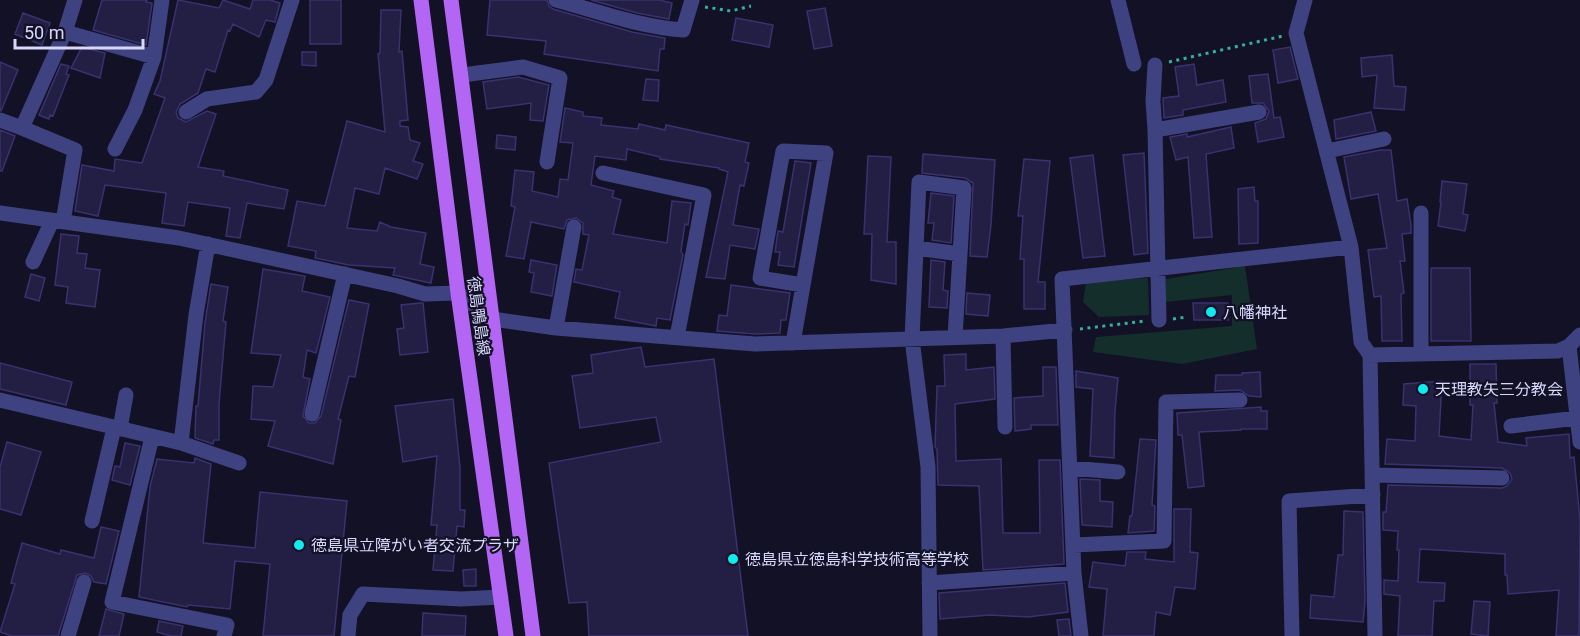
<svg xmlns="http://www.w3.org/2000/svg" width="1580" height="636" viewBox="0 0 1580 636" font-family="Roboto,'Noto Sans JP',sans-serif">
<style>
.green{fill:#142e2b}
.building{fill:#221e44;stroke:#39326f;stroke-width:1.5}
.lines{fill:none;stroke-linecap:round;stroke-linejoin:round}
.path{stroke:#38af9e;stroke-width:3;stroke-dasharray:3 4.5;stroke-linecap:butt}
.minor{stroke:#3f4280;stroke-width:15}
.major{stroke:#b366f4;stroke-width:15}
.poi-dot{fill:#11ebee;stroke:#121125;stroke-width:2}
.labels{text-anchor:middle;stroke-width:4.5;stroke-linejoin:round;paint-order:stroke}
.poi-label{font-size:16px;fill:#d8d7fc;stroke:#121125;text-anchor:start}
.street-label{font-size:16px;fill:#d8d7fc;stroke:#121125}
</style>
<rect width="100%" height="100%" fill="#121125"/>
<path class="green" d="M1245,266L1257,349L1182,364L1093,352L1096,337L1232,326V295L1166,302V279Z
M1148,278L1149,315L1099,317L1083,302L1086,282Z"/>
<path class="building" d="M102,0H147L146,2L152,3L146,45L93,30Z
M178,0L219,8L223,0L250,9L253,0H270L280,3L275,22L266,20L259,37L233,24L230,31L228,30L215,72L206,69L198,93L180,104L176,112L178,118L186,122L207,111L216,114L198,167L224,171L223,176L288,190L284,209L247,203L240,238L226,236L230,208L188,202L184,226L162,223L166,193L105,185L98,216L75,211L82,165L114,171L115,159L142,163L165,98L154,94L160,81Z
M310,0H341V44H310Z
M490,0H547L549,6L553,9L632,32L665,38L664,49H660L658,71L544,54L546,41L487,35Z
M591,0H659L672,3L669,19L637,13Z
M825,8L832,46L814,49L807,11Z
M381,10H401L399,52L402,51L408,120L400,121V126L408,127L410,140L420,143L413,161L423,164L417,179L385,168L379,194L355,188L347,228L377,231L380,222L391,227L426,233L420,264L434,267L431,283L393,275L395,268L349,265L315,258L316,251L288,246L297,201L325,206L347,121L385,132L378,54L380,53Z
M23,13L50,23L42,45L15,34Z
M736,18L773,25L769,47L732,40Z
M82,47L105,53L100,78L71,68Z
M1290,47L1298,79L1278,83L1273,50Z
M302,52H316V66L302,65Z
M1392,55L1394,86L1406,87L1404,110L1374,108L1377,75L1362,77L1361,58Z
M0,62L18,70L1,111L0,110Z
M61,64L69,66L66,74L69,75L53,116L50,115L49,119L39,115Z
M1194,64L1197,85L1223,80L1226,102L1183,110V115L1164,118L1163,98L1179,96L1175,67Z
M1268,74L1274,118L1280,117L1284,137L1258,142L1255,123L1266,119L1269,111L1263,103H1252L1249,76Z
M518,77L549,85L543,121L530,120L531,103L487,109L483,82Z
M646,79L659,80L658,101L643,100Z
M565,108L583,112V116L602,118L601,125L638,129L639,124L665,130L666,125L749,143L745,162L749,163L744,186L740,185L733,225L759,229L755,249L730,245L725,279L706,277L728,172L719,169V168L660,159V157L627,149L626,160L595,156L591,185L614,191L612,197L621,200L613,234L667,243L672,201L691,203L688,225L685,224L681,251L683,255L670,320L657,318L656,326L615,318L620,292L574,282L576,269L582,270L589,235L583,234V223L576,218L567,220L564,229L531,222L524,259L506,256L515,207L511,206L515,170L534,172L532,191L558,197L560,179L568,180L573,143L560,142Z
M1371,112L1376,131L1336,139L1334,120Z
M1231,127L1234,148L1206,154L1212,237L1194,238L1188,157L1176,160L1170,137L1187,134V137Z
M0,130L15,136L2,171H0Z
M497,135L516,137L515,150L496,148Z
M1380,150H1391L1397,201L1407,199L1411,225V233L1402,234L1405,261H1400L1404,293L1401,294L1402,341H1382L1381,296L1374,297L1368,250L1387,248L1378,194L1351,199L1344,157Z
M1144,153L1148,253L1134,255L1123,155Z
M923,154L995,160L991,225L987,257L970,256L973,183L965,178L922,173Z
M1093,155L1105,256L1083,258L1070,158Z
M868,156L891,157L887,242H896V284L871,280L872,234H864Z
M1024,159L1050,161L1038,282H1045V309H1024V259H1020L1023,216H1018Z
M795,161L811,163L794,267L778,265L780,252H775L778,231L783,232Z
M1442,181L1467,184L1463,214L1468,215L1465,231L1438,226L1441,202H1440Z
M1254,187L1255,201H1258V243L1239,244L1238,189Z
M931,193L954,196L951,243L932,240L934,223H928Z
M61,234L79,236L77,253L87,254L85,268L100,270L95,307L66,303L68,287L55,285Z
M531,260L557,265L552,296L531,292L534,273L529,272Z
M931,260L945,262L943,290L948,291L947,308L929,307Z
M1431,268H1470L1471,341H1431Z
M263,269L305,276L302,291L330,297L316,353L307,350L303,377L310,379L303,416L309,423H315L321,416L349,300L369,304L355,377L349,376L338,419L341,420L333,464L268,446L275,421L251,419L253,386L273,387L281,355L251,353Z
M31,274L45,278L39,301L25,297Z
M211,284L228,287L223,321L226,322L219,404V440H214L213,444L195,438L196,406H198L205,323Z
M731,285L790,293L786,320H781L780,333L755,334L717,331L719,315L727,316Z
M967,293L990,295L988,316L966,314Z
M420,303H423L428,352L400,355L397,329L404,328L401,305Z
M1193,303H1228V320H1194Z
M641,347L645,367L714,359L748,636H589L587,602L569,603L549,463L661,442L656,417L580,428L572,376L593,373L591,355Z
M966,354V370L994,367L995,399L955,404L956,461L1001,459L1003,533H1040L1039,460H1060L1064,564L983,570L979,486L938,485L937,449L935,447L937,386H945L944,355Z
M0,363L72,382L66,405L0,389Z
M1470,364H1496L1497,403H1494L1498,442L1527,446L1526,438L1569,434L1570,458L1574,457L1580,520L1579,636H1556L1559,590L1508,594L1507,575H1505V554L1420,549L1418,582L1445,583L1444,601H1434L1432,636H1398L1400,596L1384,594V580L1398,581L1399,550H1397L1398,531L1383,530V512H1386L1388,485L1502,488L1507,486L1512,479L1510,473L1502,468L1385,464L1387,439L1415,441L1416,406L1403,405L1404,384L1442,381L1439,436L1471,440L1473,405H1470Z
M1043,367H1056L1058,425H1031V429L1015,431L1014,398L1043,396Z
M1076,371L1118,378L1115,411L1114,458L1090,456L1093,389L1076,387Z
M1260,372L1261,397L1249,396L1240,390L1215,391L1216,375H1242V373Z
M453,399L460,468V510H465L464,527L457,526L453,571L433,570L437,525H431L437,456L403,462L395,406Z
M1261,407V411H1267V429H1241V430L1199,432L1204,486L1188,488L1182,435H1178L1177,413Z
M1140,439L1156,440L1152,505L1155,506L1154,531L1128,533L1130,516H1132Z
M7,442L41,452L21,515L0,509V467Z
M125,443L140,446L130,485L112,480L115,466L120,467Z
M195,458L211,464L203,543L255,548L260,492L347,501L334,636H263L270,564L235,561L230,609L188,605L187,607L139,597L150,487L157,459L194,463Z
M1080,479L1100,480V501L1113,502L1112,527L1082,525Z
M1174,509H1191L1190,552L1198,553L1195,589L1175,587L1170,615L1156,612L1154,636H1103L1107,589L1089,587L1093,562L1125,566L1127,552H1146L1145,559L1174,562Z
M1344,511L1363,512L1365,602L1363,622L1310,618L1311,595L1334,597L1338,555H1343Z
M101,527L119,531L106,584L94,582L91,576L86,573L77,575L58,636H12L0,632L15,584L11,583L22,543L60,554L61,550L94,558Z
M476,569V586H464L463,570Z
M1065,583L1068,612L1028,617L990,615L940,619L939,593Z
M1474,601L1490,602L1488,636L1471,634Z
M106,609L124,614L119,636H99Z
M423,613L466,616L465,636H422Z
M1069,619L1071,636H1059L1057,620Z
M159,621L183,626L181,636H171L157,632Z"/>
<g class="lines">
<path class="path" d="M705,7L731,11L751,6
M1169,62L1283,36
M1173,319L1186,317
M1080,329L1145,321"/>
<path class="minor" d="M556,0C597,11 640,27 683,30L692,0
M1118,0L1134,64
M1305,0L1296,33L1351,247L1361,342L1370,355L1375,636
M65,32L154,57L162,0
M1155,65L1153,101L1155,130L1159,320
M462,75L523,67L560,78L547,162
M186,112L207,99L256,92L266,80L292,0
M0,120L22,128
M1155,130L1259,112
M115,149L135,110L154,57
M1327,151L1384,139
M603,173L704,195L677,337
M0,213L179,238L398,286L425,294L458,293L492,319L556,328L755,344L1003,336L1065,330
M63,222L75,150L22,128L65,32L75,0
M916,248L960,254
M33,262L52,221
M556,328L574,227
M1003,336L1005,427
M793,343L826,153L783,151L760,278L803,285
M1569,346L1580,442
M1421,354V213
M1370,355L1558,351L1569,346L1580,335
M0,400L181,443L196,315L208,244
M312,414L345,274
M1511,426L1577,418
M120,429L126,395
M152,437L112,602L227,625L224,636
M181,443L239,463
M1070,468L1118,472
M1373,475L1502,478
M92,521L114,428
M1073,545L1164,541L1166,402L1240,400
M929,583L1074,573
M68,636L84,582
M348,636L350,615L363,594L461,599L501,597
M930,636L928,467L912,339L919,182L964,188L955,337
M1081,636L1074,573L1062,279L1351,247
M1292,636L1289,501L1373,495"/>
<path class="major" d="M421,0L458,293L506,636
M451,0L533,636"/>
</g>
<g class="poi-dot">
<circle cx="1211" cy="312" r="6"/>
<circle cx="1423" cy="389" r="6"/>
<circle cx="299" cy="545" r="6"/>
<circle cx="733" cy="559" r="6"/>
</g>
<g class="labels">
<g class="poi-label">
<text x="1223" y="318">八幡神社</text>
<text x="1435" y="395">天理教矢三分教会</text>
<text x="311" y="551">徳島県立障がい者交流プラザ</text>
<text x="745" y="565">徳島県立徳島科学技術高等学校</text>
</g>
<g class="street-label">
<text transform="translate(479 316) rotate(82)" y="6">徳島鴨島線</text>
</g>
</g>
<path d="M15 39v9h128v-9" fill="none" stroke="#d8d7fc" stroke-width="3"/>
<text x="24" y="39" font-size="18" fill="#d8d7fc" stroke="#121125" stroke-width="4.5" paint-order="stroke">50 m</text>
</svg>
